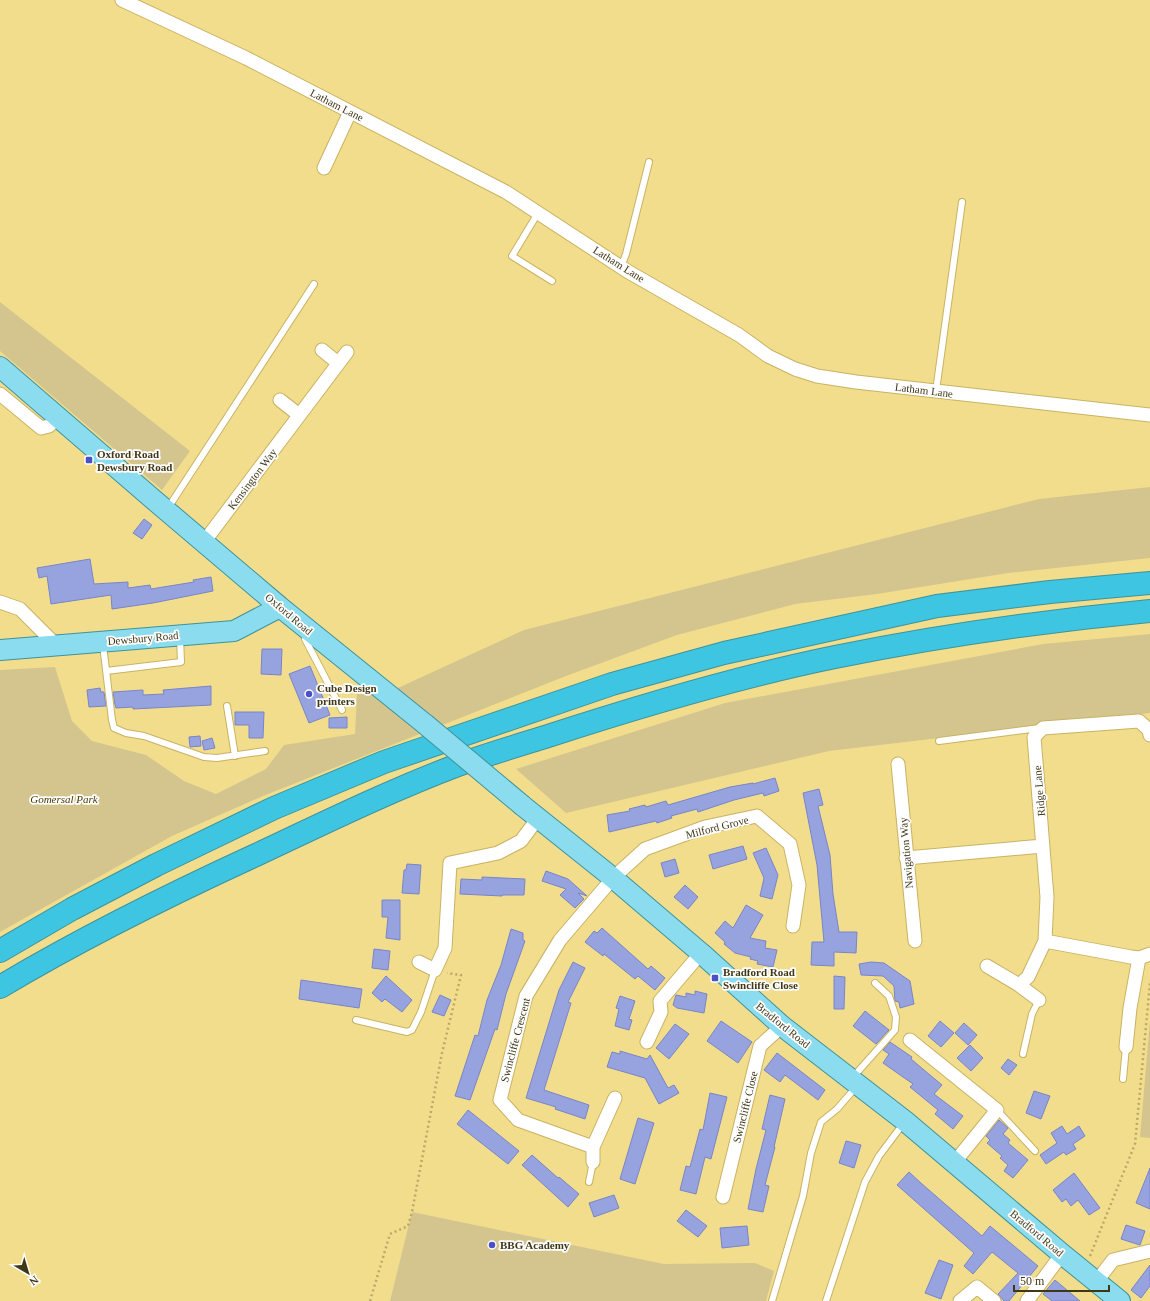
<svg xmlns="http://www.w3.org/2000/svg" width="1150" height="1301" viewBox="0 0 1150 1301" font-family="Georgia,serif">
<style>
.green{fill:#d4c58f}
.building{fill:#97a3df;stroke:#7885c8}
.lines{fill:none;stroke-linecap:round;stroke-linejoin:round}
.service-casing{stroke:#c8b364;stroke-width:8}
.minor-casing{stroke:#c8b364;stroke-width:15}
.primary-casing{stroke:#3e939b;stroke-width:22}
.motorway-casing{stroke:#3e939b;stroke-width:24}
.path{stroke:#baa968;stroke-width:2.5;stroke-dasharray:2 3;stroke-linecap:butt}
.service{stroke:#fff;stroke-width:6}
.minor{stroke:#fff;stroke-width:13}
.primary{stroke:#8bdcee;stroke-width:20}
.motorway{stroke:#3dc5e2;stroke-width:22}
.primary-bridge-casing{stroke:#3e939b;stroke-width:22;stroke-linecap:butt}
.primary-bridge{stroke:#8bdcee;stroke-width:20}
.poi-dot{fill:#4a51c6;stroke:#fefefe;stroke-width:1.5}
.labels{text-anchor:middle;stroke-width:3.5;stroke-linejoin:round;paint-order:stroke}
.street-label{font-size:11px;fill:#403716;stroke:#fefefe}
.poi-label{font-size:11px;font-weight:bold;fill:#403716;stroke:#fefefe;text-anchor:start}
.park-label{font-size:11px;font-style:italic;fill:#473b02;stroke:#fefefe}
</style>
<rect width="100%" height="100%" fill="#f2dd8d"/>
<path class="green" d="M0,302L190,451L162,490L0,351Z
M1150,487V558L1008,573L877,594L795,604L677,635L566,676L263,796L172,836L0,932V670L55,667L72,721L92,741L146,755L184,781L216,794L266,769L284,745L355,734L357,694L387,693L524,630L1039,499Z
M1150,634V713L829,751L566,813L516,769L725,703L1043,644Z
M1150,1021V1138L1140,1137Z
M412,1212L664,1264L755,1263L774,1271L766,1301H390Z"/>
<path class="building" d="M144,519L152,525L142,539L133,533Z
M90,559L94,584L128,582V588L150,585L151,589L194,582L193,580L211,577L213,591L153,603L112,609L111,595L51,604L47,576L39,578L37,568Z
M262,649H282L281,675L261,674Z
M310,666L330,715L309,723L289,674Z
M211,686V705L133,709V707L116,708L115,705L113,692L143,690V695L164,694L163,690Z
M100,688L101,692H104L106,706L89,707L87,690Z
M235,712H264L263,738H249V725H235Z
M347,717V728H329V718Z
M200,736L201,746L190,747L189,737Z
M212,738L215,748L204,750L202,741Z
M775,778L779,791L764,796L763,793L734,800L698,812L697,809L671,816L672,818L657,823L656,821L609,832L607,815L630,811L629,809L645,805L646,807L666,801L668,805L730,787L753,783V784Z
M819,789L823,805L818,806L830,855L833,894L839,932H857L856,953L834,952V966L811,965L812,942H824L817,865L803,793Z
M743,846L747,859L713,869L709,855Z
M766,848L778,875L772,899L760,896L764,878L753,853Z
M675,859L679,873L665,877L661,863Z
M407,864L421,865L419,894L402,893L404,870H406Z
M546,871L568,879L587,896L578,893L584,899L575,908L560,895L566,889L542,881Z
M482,877L525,879L524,895H503L502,896L460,894L461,879L482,880Z
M685,885L698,897L688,909L674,897Z
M382,900H400V940L386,938L388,917H382Z
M746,905L763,915L750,938L766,941L765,948L777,950L773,967L757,964L758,961L750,959L751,957L735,953L724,944L725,942L715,933L725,921L733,928Z
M602,928L648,969L651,966L665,978L655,990L638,976L635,979L604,954L603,956L585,942L594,931L597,933Z
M511,929L523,933V940L525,941L506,994L497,1030L495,1029L470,1100L455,1096L475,1035L478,1036L487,1000L501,965Z
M374,949L390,951L388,970L372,968Z
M573,962L585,968L568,1002L571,1003L544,1090L589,1105L585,1119L555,1109L556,1107L526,1098L559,990Z
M871,962L884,963L910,981L914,1004L900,1008L899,1002L895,1001L894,986L883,976L861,975L859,964Z
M386,976L412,1000L402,1012L385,999L382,1002L372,993Z
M834,976L845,977L844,1009H834Z
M301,980L362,989L359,1008L299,999Z
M695,991L707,994L704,1013L677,1008L673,1005L676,995L686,997V993L695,995Z
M440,995L451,1000L444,1016L432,1012Z
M620,996L635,1001L629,1019L632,1020L629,1030L615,1026L619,1009L616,1008Z
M865,1011L889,1030L876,1044L853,1026Z
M721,1021L752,1042L738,1063L707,1041Z
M940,1021L954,1033L941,1047L928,1036Z
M964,1023L977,1035L968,1045L955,1033Z
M675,1024L689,1034L669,1059L656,1048Z
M890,1042L912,1057L911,1059L942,1085L934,1094L963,1116L953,1129L935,1114L938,1110L910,1087L913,1084L883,1063L889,1054L883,1050Z
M970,1045L983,1058L971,1071L957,1058Z
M620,1051L647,1059L650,1055L668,1088L674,1085L679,1093L659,1104L645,1078L607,1067L612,1052L620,1054Z
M777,1053L825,1090L818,1100L785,1075L780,1082L764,1070Z
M1008,1059L1017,1065L1009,1075L1001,1068Z
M1034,1091L1050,1096L1041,1119L1026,1113Z
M710,1093L727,1097L711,1159L705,1157L696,1194L680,1190L686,1166L690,1167L700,1129L703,1130Z
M770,1095L785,1099L774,1147H775L765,1185L769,1186L763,1212L748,1209L756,1169L766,1130L762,1129Z
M468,1110L519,1151L508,1164L457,1124Z
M638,1118L654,1123L635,1184L620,1179Z
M999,1120L1008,1128L1003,1134L1010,1140L1008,1143L1028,1160L1013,1178L1004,1171L1008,1165L1000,1158L1002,1156L987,1143L990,1140L986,1136Z
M1062,1126L1067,1134L1079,1126L1085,1136L1073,1144L1076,1149L1066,1155L1064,1152L1046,1164L1040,1155L1057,1143L1051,1133Z
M846,1141L861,1145L854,1168L839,1163Z
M532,1155L558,1178L559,1177L579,1194L568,1207L522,1165Z
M1150,1168V1209L1136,1203Z
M909,1172L922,1184L982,1236L990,1226L1038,1266L1009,1301H1004L998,1294L1018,1273L992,1252L973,1274L964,1266L974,1253L897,1185Z
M1074,1173L1100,1208L1089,1215L1078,1200L1071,1206L1066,1199L1062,1202L1053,1190Z
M614,1195L619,1208L594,1217L589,1203Z
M686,1210L707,1226L698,1237L677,1221Z
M1126,1225L1145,1231L1140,1245L1121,1239Z
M747,1226L749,1245L722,1248L720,1228Z
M939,1260L953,1265L941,1299L925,1293Z
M1150,1265V1286L1141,1298L1131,1290Z
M1055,1280L1080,1301H1052L1043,1294Z"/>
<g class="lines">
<g class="service-casing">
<path id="service" d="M538,213L512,256L552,281
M621,267L626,254L649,162
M936,391L962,202
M168,508L314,284
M306,634L305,639L342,710
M103,645L112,720L114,728L126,733L144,736L204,757L217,758L265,751
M106,671L181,662L180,637
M227,706L235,756
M939,741L1040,728
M356,1020L407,1032L412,1030L421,1012L435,970
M1023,1054L1032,1014L1039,1000
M853,1077L895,1030L896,1017L889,996L875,983
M1123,1079L1126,1047
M997,1110L1035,1151
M589,1182L593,1162
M772,1301L803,1196L811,1153L821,1122L837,1109L857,1086
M826,1301L865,1182L879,1156L903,1124"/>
</g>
<g class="minor-casing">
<path id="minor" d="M122,0L246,58L506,192L627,271L739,335L768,356L795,369L817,376L856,382L1150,415
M324,168L350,112
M322,350L338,363
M0,394L41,428L49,426L58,417
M280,400L299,415
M204,542L347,352
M0,602L20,609L56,645
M898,764L915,941
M906,858L1043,846
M1045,941L1131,957L1139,958L1150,954
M419,962L435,970L445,948L450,863L498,853L521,841L538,818
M987,966L1019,985L1028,977L1045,941L1047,897L1034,737L1043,728L1139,721L1149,730L1150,735
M1019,985L1039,1000
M910,1040L997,1110L954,1163
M647,1042L661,1012L660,1001L701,953
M1126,1047L1130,1008L1139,958
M615,1098L593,1147L518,1120L500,1100L526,996L560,940L613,878L645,849L705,827L757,816L790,844L799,885L793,926
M593,1162V1147
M723,1197L760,1046L782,1026
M1097,1281L1113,1260L1150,1251
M960,1301L977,1287L994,1301
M1027,1301L1062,1254"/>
</g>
<g class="primary-casing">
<path id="primary" d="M0,367L154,500L280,607L425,724
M0,650L234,631L280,607
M523,806L613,878L701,953L782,1026L905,1121L1062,1254L1120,1301"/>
</g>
<g class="motorway-casing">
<path id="motorway" d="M0,951L72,909L156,865L274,808L384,762L612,684L724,653L937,606L1050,592L1150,583
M0,987C82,938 169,895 256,855C322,824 389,791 458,765C486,755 516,746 545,737C640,706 737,677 835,657C939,636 1044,621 1150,611"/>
</g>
<path class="path" d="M1090,1256L1135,1144L1150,983
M370,1301L390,1234L408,1226L412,1212L442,1053L461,975L447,973"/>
<use href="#service" class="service"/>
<use href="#minor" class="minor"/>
<use href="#primary" class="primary"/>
<use href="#motorway" class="motorway"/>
<g class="primary-bridge-casing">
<path id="primary-bridge" d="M425,724L523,806"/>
</g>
<use href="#primary-bridge" class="primary-bridge"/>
</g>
<g class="poi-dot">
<rect x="85" y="456" width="8" height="8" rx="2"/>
<circle cx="309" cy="694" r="4"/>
<rect x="711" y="974" width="8" height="8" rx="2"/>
<circle cx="492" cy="1245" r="4"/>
</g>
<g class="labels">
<g class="street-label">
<text transform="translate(337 105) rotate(27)" y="4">Latham Lane</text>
<text transform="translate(619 264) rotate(32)" y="4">Latham Lane</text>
<text transform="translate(924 390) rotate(7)" y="4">Latham Lane</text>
<text transform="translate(252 479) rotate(-53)" y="4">Kensington Way</text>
<text transform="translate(289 614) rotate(40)" y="4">Oxford Road</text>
<text transform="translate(143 638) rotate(-5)" y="4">Dewsbury Road</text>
<text transform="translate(1039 791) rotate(-95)" y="4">Ridge Lane</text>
<text transform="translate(717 827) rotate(-14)" y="4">Milford Grove</text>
<text transform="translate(906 853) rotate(-95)" y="4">Navigation Way</text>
<text transform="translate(783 1025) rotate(39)" y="4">Bradford Road</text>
<text transform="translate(515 1040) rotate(-75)" y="4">Swincliffe Crescent</text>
<text transform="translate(745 1107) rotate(-76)" y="4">Swincliffe Close</text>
<text transform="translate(1037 1233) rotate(40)" y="4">Bradford Road</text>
</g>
<g class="poi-label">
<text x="97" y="458">Oxford Road<tspan x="97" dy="13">Dewsbury Road</tspan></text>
<text x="317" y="692">Cube Design<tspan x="317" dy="13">printers</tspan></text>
<text x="723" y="976">Bradford Road<tspan x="723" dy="13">Swincliffe Close</tspan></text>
<text x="500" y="1249">BBG Academy</text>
</g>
<g class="park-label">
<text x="64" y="803">Gomersal Park</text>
</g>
</g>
<g transform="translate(28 1273) rotate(142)" stroke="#fefefe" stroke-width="3" paint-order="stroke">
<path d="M0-3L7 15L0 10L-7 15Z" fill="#403716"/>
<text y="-6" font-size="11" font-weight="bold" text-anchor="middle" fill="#403716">N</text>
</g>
<path d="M1014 1285v6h95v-6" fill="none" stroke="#403716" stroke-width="2"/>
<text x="1020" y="1285" font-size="12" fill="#403716" stroke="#fefefe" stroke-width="3" paint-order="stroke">50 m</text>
</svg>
